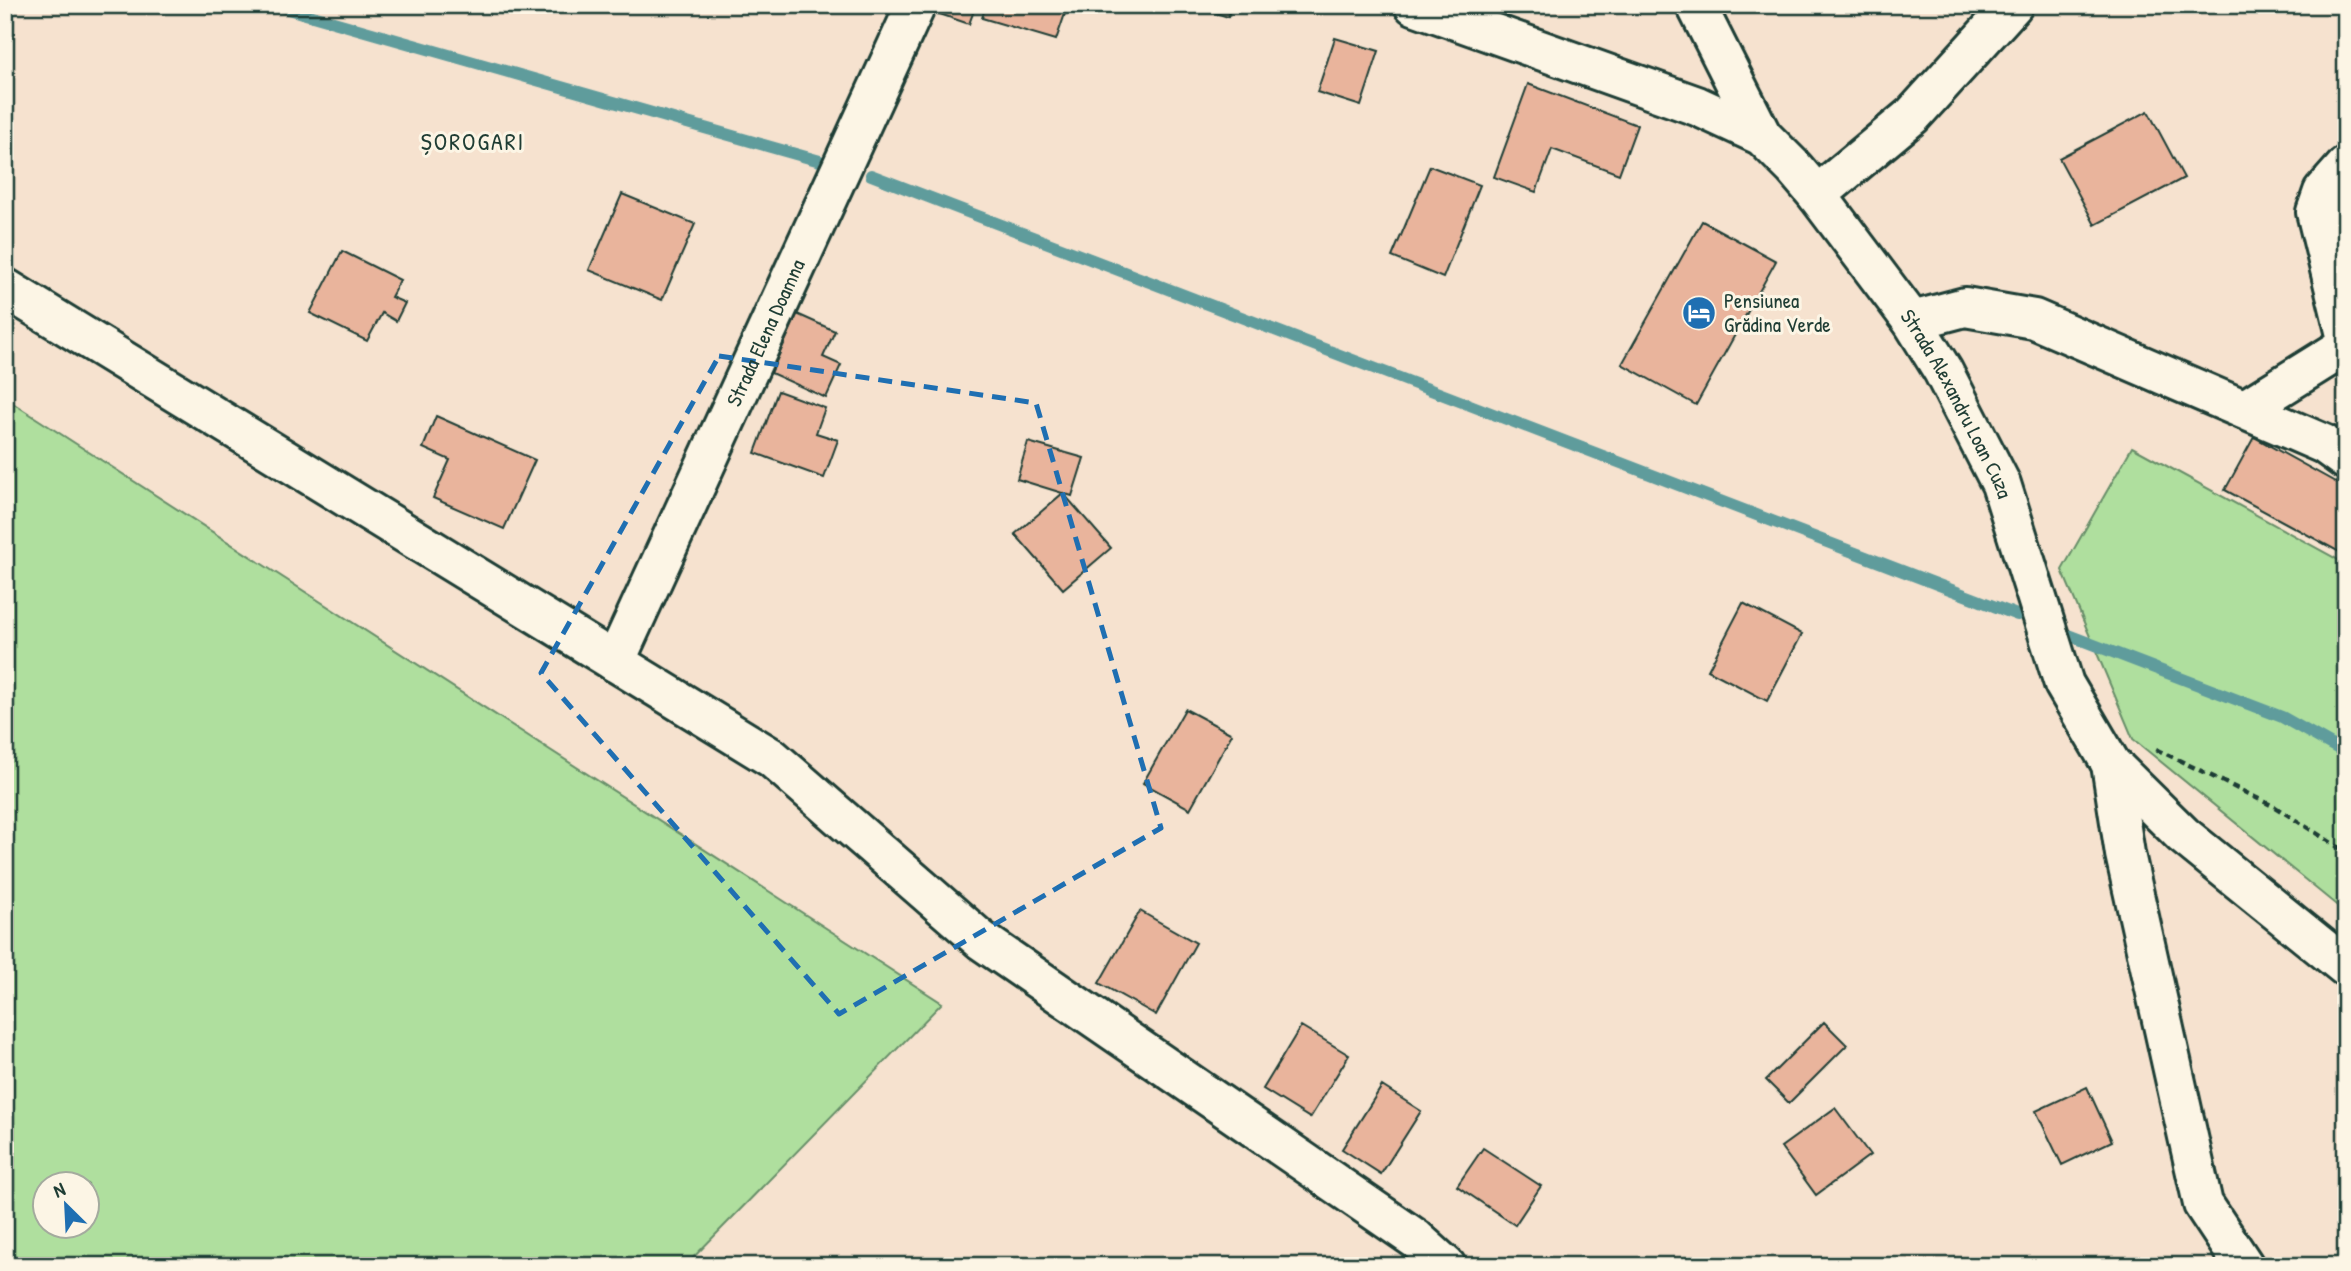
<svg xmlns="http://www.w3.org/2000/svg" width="2351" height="1271" viewBox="0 0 2351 1271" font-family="'Patrick Hand',sans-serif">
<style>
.green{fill:#afdf9e;stroke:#678e69;stroke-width:2;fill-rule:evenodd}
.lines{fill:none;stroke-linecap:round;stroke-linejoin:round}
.stream{stroke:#5f9c9c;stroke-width:12}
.building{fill:#e9b49c;stroke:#1f3d34;stroke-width:2}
.minor-casing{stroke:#1f3d34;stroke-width:44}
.path{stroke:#1f3d34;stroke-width:4.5;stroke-dasharray:7 5;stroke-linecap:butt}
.minor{stroke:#fcf5e5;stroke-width:38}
.marked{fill:none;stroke:#1f6fb2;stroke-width:5;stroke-dasharray:14 9;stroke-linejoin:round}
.labels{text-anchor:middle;stroke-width:6;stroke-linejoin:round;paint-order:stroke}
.poi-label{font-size:21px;fill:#1f3d34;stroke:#fcf5e5;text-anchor:start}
.street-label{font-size:21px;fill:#1f3d34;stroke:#fcf5e5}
.quarter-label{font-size:24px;letter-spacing:2px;fill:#1f3d34;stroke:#fcf5e5}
</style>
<rect width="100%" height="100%" fill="#f6e2cf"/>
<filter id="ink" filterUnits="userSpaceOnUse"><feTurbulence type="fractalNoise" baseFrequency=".0143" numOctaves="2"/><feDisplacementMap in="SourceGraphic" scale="14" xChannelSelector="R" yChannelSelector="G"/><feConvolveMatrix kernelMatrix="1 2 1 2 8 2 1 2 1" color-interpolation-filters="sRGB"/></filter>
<g filter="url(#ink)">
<path class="green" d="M5,398L942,1003L685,1266H5ZM46,1184H88V1226H46Z
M2132,447L2346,564V913L2133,739L2062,570Z"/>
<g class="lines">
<path class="stream" d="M274,5L820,161
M871,175L2017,615
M2063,633L2282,717L2346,753"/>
</g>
<path class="building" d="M936,5H976L969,24L934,12Z
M986,5H1068L1056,40L982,18Z
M1192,5H1232L1228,17Z
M1335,38L1379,51L1361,106L1317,92Z
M1528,84L1637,125L1619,174L1552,149L1536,192L1494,177Z
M2148,111L2184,178L2095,225L2059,158Z
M1430,166L1480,185L1443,278L1392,257Z
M622,194L695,224L662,300L589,270Z
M1702,221L1776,261L1696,405L1622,364Z
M342,251L400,280L391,297L405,303L396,321L382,313L367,341L310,313Z
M797,314L835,331L823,357L841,365L826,398L771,373Z
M778,391L825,408L816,433L838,440L824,478L755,453Z
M436,416L535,460L504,529L433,498L450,460L423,448Z
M2254,437L2346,488V549L2343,554L2225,490Z
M1028,442L1084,458L1072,496L1017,479Z
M1063,493L1111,548L1063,589L1015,534Z
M1743,603L1802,634L1767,701L1708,670Z
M1185,709L1232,734L1190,809L1143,783Z
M1140,911L1196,943L1156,1015L1099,983Z
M1824,1022L1847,1045L1789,1103L1766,1080Z
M1301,1026L1349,1055L1310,1118L1263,1089Z
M1382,1086L1421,1111L1381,1174L1342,1149Z
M2087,1087L2112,1141L2062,1165L2036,1111Z
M1835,1108L1870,1155L1816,1195L1781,1147Z
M1483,1148L1541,1186L1515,1225L1457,1186Z"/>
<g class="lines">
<g class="minor-casing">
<g id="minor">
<path id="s1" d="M1414,5L1697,106L1762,136L1794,168L1817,195L1912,321L1943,371L2001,484L2064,684L2111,764L2183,835L2346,967"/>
<path d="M1696,5L1762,136"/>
<path d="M2346,166L2323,192L2316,212L2346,335"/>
<path d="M1817,195L1913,115L2013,5"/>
<path d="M5,288L772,758L981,940L1416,1239L1446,1266"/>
<path d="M1912,321L1965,307L2034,319L2324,444L2346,460"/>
<path d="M2245,409L2346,346"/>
<path id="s2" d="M615,662L916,5"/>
<path d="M2111,764L2125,854L2203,1204L2244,1266"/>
</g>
</g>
<path class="path" d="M2156,749L2275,807L2346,852"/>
<use href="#minor" class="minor"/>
</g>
</g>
<path class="marked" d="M719,356L1036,403L1161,828L839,1014L541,673Z"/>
<defs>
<g id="hotel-disc" transform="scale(1.75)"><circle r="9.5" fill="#1f6fb2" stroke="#fcf5e5"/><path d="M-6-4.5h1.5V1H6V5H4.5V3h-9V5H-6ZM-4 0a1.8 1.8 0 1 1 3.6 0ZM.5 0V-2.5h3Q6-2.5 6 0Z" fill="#fff"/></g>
</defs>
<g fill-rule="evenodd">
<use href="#hotel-disc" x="1699" y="313"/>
</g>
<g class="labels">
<g class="poi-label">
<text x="1724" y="308">Pensiunea<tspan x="1724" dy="24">Grădina Verde</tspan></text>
</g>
<g class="street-label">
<text dy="7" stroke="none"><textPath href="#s2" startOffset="362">Strada Elena Doamna</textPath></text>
<text dy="7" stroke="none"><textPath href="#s1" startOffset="705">Strada Alexandru Loan Cuza</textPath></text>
</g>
<g class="quarter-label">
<text x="473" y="150">ȘOROGARI</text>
</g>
</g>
<rect width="2351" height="1271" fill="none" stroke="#fcf5e5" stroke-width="28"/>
<rect x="14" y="14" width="2323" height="1243" fill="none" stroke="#1f3d34" stroke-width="2.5" filter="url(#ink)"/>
<g transform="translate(66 1205) rotate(336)"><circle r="33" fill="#fcf5e5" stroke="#a4ab9e" stroke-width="2"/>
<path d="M0-5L12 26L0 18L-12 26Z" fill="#1f6fb2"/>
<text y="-10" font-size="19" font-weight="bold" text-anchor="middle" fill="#1f3d34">N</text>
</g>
</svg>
